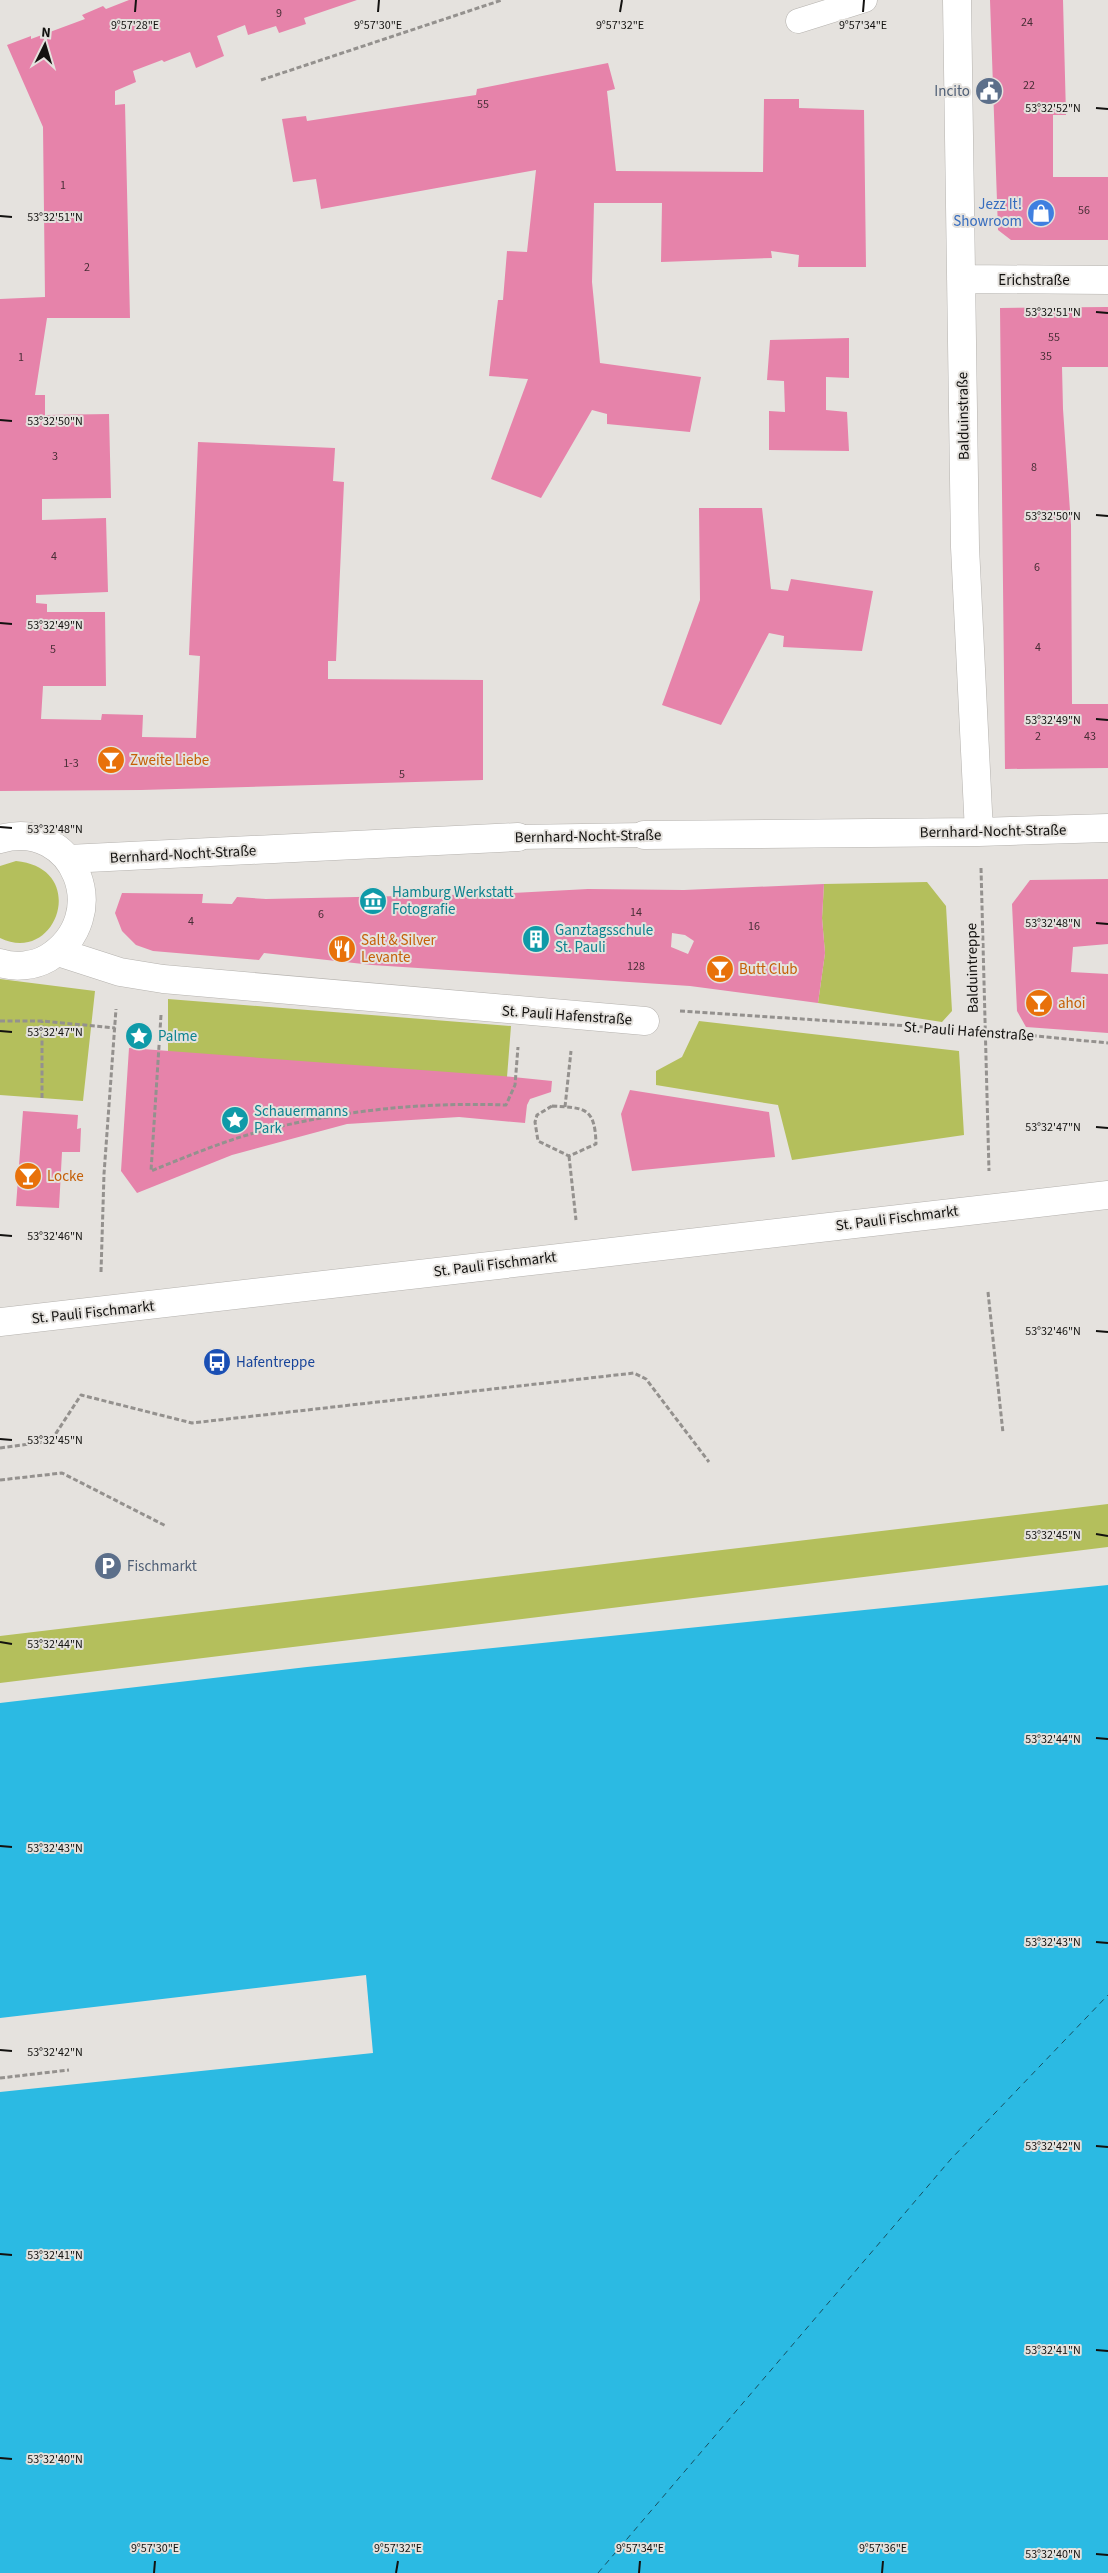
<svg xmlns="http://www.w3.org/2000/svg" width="1108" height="2573" viewBox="0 0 1108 2573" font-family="'Source Sans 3',sans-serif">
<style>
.green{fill:#b4bf5c}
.water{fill:#2bbae3}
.pier{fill:#e5e2de}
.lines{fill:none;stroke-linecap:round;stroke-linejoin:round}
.ferry{stroke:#174f60;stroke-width:1;stroke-dasharray:6 5;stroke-linecap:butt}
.building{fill:#e683aa;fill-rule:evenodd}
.lane-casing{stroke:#b5b2ae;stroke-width:25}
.street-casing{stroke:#b5b2ae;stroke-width:29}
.secondary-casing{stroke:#b5b2ae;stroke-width:29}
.path{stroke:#94918e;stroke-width:3;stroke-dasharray:5 2.5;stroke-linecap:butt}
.lane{stroke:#fff;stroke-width:24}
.street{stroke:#fff;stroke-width:28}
.secondary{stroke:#fff;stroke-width:28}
.ticks{fill:none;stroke:#131210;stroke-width:2}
.labels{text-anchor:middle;stroke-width:4;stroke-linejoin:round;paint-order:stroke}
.number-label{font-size:12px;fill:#482e36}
.service-label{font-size:15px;fill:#4e5e75;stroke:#e5e2de;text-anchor:end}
.shop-label{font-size:15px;fill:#366cbe;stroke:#e5e2de;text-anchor:end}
.street-label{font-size:15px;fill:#131210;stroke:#e5e2de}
.food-label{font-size:15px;fill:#c56008;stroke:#e5e2de;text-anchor:start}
.culture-label{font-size:15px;fill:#0d838f;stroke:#e5e2de;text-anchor:start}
.transit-label{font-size:15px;fill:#164399;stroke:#e5e2de;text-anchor:start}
.ticks-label{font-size:12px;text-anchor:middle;fill:#131210;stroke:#e5e2de;stroke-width:4;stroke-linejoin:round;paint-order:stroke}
</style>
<rect width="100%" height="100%" fill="#e5e2de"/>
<path class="green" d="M16,861C90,868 57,966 0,938V866Z
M927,882L946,906L952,1011L942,1022L818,1003L825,953L822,918L824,884Z
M0,979L95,991L83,1101L0,1095Z
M168,999L511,1026L507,1077L168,1068Z
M699,1021L959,1051L964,1135L792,1160L778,1105L656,1085V1071L682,1057Z
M1108,1504V1547L0,1683V1636Z"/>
<path class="water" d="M1108,1585V2573H0V1703L307,1667Z"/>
<path class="pier" d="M366,1975L373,2053L0,2092V2018Z"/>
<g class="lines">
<path class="ferry" d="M598,2573L951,2159L1108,1995"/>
</g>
<path class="building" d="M129,0H357L304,18L306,24L279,33L276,26L248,35L245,25L217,36L224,56L196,68L190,52L164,62L162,60L133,71L136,82L115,91V105L125,104L130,318H47L35,395H45V415L109,414L111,498L42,499V520L106,518L108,592L36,595V603L47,604V612H105L106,686H43L41,719L101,720L102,714L143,715L142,737L196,738L200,656L189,655L198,442L335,448L333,481L344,482L336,661H328V679L483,680V780L141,790L0,791V299L45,297L43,127L7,45L31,36V39L85,19L82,15L103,6L106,9Z
M990,0H1063L1066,115H1053V177H1108V240H1011L998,230Z
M608,63L615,89L607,91L616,171L763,172L764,99H799V108L864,110L866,267H798L799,255L771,251L772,258L661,262L662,203H594L592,282L600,363L701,377L690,432L607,424V414L592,410L541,498L491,479L528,379L489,376L498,300H503L507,251L527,252L536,170L321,209L316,179L293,182L282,119L306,116L307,121L476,95L477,89Z
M1108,307V367H1062L1063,409L1071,525L1072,704H1108V768L1005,769L1000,308Z
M849,338V378L826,377V410L847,412L849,451L769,450V411L785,412L784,381L767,380L770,340Z
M699,508H762L771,589L788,591L791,579L873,591L862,651L783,647L784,636L769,633L721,725L662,705L700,600Z
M1108,879V944L1073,947L1071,972L1108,974V1033L1026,1027L1017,1011L1012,904L1030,880Z
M824,884L822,918L825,953L818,1003L690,986L372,965L264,953L259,960L153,951L136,945L122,931L115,913L122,893L203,894L202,903L232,904L237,897L266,899L492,894L588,889L684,890ZM672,933L685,935L694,941L688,954L671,947Z
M129,1048L502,1076L552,1081L551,1092L530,1099L527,1105L525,1123L459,1117L347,1124L232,1155L137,1193L121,1171Z
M630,1090L769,1112L775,1157L632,1171L621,1114Z
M23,1111L78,1115L77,1129L81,1128L80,1152H62L59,1208L16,1206Z"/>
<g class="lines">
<g class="lane-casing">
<path id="lane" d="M798,21L865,0
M518,837L644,835"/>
</g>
<g class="street-casing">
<path id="street" d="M957,0L965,547L979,832
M961,279L1108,280
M644,835L979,832L1108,828
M0,839C75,818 114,917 48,958C34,966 15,968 0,963
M68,859L518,837
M58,952L120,972L163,979L645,1021"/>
</g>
<g class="secondary-casing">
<path id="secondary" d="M0,1322L1108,1195"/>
</g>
<path class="path" d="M261,80L502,0
M981,868L989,1171
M680,1011L985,1031L1108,1043
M161,1015L151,1171C188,1156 226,1140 265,1130C347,1110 422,1102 506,1105L515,1085L518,1047
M0,1021H42L115,1028
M42,1098V1021
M552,1106C585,1108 595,1107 596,1144L569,1156L538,1141L535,1122L537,1115Z
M565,1107L571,1051
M569,1156L576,1220
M101,1272L104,1174L116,1009
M988,1292L1003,1433
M0,1448L51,1441L81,1395L192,1423L634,1373L646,1379L709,1462
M0,1480L62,1473L166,1526
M0,2078L69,2070"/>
<use href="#lane" class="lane"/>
<use href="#street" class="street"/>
<use href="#secondary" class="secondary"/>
</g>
<path class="ticks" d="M135,12L136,0M378,12L379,0M620,12L622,0M863,12L864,0M1096,108L1108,109M0,216L12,217M1096,312L1108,313M0,420L12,421M1096,515L1108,516M0,623L12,624M1096,719L1108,720M0,827L12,828M1096,923L1108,924M0,1031L12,1032M1096,1127L1108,1128M0,1235L12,1236M1096,1331L1108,1332M0,1439L12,1440M1096,1534L1108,1536M0,1642L12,1644M1096,1738L1108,1739M0,1846L12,1847M1096,1942L1108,1943M0,2050L12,2051M1096,2146L1108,2147M0,2254L12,2255M1096,2350L1108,2351M0,2458L12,2459M1096,2554L1108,2555M154,2573L155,2561M396,2573L398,2561M639,2573L640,2561M882,2573L883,2561"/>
<defs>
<g id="civic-disc" transform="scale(1.4375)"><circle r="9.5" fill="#5c6f8a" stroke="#e5e2de"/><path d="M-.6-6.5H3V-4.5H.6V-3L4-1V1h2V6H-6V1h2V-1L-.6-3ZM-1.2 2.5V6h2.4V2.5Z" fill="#fff"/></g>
<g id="shop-disc" transform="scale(1.4375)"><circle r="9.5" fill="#3f7fe0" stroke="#e5e2de"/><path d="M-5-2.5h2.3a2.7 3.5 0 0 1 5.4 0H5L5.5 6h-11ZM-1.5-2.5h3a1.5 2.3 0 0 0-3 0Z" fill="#fff"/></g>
<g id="bar-disc" transform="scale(1.4375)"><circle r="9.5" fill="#e8710a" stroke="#e5e2de"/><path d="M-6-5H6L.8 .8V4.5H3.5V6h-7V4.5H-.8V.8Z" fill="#fff"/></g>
<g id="museum-disc" transform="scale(1.4375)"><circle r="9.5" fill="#0f9aa8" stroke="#e5e2de"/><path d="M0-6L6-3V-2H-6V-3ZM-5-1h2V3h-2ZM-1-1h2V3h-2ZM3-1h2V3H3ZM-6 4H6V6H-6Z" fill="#fff"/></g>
<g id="building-disc" transform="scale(1.4375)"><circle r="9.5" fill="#0f9aa8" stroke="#e5e2de"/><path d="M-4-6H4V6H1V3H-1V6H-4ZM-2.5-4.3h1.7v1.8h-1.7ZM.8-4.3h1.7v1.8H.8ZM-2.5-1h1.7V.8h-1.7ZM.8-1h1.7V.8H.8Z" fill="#fff"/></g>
<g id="restaurant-disc" transform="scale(1.4375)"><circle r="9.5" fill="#e8710a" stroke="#e5e2de"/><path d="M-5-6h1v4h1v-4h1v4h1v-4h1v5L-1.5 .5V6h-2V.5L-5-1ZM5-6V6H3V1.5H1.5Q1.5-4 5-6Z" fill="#fff"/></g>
<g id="sight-disc" transform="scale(1.4375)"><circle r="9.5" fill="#0f9aa8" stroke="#e5e2de"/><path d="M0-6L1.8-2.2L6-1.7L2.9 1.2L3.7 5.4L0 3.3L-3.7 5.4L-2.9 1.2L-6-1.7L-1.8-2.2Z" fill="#fff"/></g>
<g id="bus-disc" transform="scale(1.4375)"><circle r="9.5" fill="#1a4fb4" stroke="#e5e2de"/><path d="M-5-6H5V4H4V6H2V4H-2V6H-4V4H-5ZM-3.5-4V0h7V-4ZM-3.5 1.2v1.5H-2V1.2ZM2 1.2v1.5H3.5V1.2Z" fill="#fff"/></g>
<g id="parking-disc" transform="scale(1.4375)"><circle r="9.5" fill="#5c6f8a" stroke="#e5e2de"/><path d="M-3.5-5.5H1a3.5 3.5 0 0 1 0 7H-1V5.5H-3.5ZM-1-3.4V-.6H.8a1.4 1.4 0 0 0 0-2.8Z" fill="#fff"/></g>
</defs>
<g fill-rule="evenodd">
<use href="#civic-disc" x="989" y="91"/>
<use href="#shop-disc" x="1041" y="213"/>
<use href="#bar-disc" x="111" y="760"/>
<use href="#museum-disc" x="373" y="901"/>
<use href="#building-disc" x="536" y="939"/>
<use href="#restaurant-disc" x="342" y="949"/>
<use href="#bar-disc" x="720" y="969"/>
<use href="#bar-disc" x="1039" y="1003"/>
<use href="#sight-disc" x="139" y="1036"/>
<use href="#sight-disc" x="235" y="1120"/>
<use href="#bar-disc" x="28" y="1176"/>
<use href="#bus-disc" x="217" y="1362"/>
<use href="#parking-disc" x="108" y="1566"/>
</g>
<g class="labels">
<g class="number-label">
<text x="279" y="17">9</text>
<text x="1027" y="26">24</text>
<text x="1029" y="89">22</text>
<text x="483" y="108">55</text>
<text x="63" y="189">1</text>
<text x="1084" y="214">56</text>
<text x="87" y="271">2</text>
<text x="1054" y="341">55</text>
<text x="1046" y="360">35</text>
<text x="21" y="361">1</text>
<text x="55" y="460">3</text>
<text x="1034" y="471">8</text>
<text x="54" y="560">4</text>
<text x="1037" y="571">6</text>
<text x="1038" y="651">4</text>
<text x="53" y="653">5</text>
<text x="1038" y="740">2</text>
<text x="1090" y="740">43</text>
<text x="71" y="767">1-3</text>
<text x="402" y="778">5</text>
<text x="636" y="916">14</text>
<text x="321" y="918">6</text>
<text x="191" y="925">4</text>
<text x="754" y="930">16</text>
<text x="636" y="970">128</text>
</g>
<g class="service-label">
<text x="970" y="96">Incito</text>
<text x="127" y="1571" text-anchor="start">Fischmarkt</text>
</g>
<g class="shop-label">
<text x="1022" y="209">Jezz It!<tspan x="1022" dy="17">Showroom</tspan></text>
</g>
<g class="street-label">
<text x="1034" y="285">Erichstraße</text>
<text transform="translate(963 416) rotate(-91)" y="5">Balduinstraße</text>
<text transform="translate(993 831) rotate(-1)" y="5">Bernhard-Nocht-Straße</text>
<text transform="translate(588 836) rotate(-1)" y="5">Bernhard-Nocht-Straße</text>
<text transform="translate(183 854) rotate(-3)" y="5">Bernhard-Nocht-Straße</text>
<text transform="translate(972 968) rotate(-91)" y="5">Balduintreppe</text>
<text transform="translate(567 1015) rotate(4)" y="5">St. Pauli Hafenstraße</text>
<text transform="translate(969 1031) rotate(4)" y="5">St. Pauli Hafenstraße</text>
<text transform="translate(897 1218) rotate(-7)" y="5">St. Pauli Fischmarkt</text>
<text transform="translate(495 1264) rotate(-7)" y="5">St. Pauli Fischmarkt</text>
<text transform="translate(93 1312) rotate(-6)" y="5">St. Pauli Fischmarkt</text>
</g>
<g class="food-label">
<text x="130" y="765">Zweite Liebe</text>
<text x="361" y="945">Salt &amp; Silver<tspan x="361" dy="17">Levante</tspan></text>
<text x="739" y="974">Butt Club</text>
<text x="1058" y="1008">ahoi</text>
<text x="47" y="1181">Locke</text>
</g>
<g class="culture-label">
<text x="392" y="897">Hamburg Werkstatt<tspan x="392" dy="17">Fotografie</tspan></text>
<text x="555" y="935">Ganztagsschule<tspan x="555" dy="17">St. Pauli</tspan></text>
<text x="158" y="1041">Palme</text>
<text x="254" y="1116">Schauermanns<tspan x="254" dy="17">Park</tspan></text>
</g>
<g class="transit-label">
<text x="236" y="1367">Hafentreppe</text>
</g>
</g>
<g class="ticks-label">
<text x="135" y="29">9°57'28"E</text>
<text x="378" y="29">9°57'30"E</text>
<text x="620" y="29">9°57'32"E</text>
<text x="863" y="29">9°57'34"E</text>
<text x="1053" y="112">53°32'52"N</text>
<text x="55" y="221">53°32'51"N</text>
<text x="1053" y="316">53°32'51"N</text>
<text x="55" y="425">53°32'50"N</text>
<text x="1053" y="520">53°32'50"N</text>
<text x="55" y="629">53°32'49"N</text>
<text x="1053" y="724">53°32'49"N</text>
<text x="55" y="833">53°32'48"N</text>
<text x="1053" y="927">53°32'48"N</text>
<text x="55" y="1036">53°32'47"N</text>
<text x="1053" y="1131">53°32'47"N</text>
<text x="55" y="1240">53°32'46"N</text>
<text x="1053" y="1335">53°32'46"N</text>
<text x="55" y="1444">53°32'45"N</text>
<text x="1053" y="1539">53°32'45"N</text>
<text x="55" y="1648">53°32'44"N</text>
<text x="1053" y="1743">53°32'44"N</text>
<text x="55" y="1852">53°32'43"N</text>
<text x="1053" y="1946">53°32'43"N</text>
<text x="55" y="2056">53°32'42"N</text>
<text x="1053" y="2150">53°32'42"N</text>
<text x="55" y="2259">53°32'41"N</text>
<text x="1053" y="2354">53°32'41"N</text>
<text x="55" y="2463">53°32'40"N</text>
<text x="155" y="2552">9°57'30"E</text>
<text x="398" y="2552">9°57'32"E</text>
<text x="640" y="2552">9°57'34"E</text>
<text x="883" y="2552">9°57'36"E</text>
<text x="1053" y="2558">53°32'40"N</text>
</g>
<g transform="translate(45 45) rotate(5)" stroke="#e5e2de" stroke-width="4" paint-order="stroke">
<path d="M0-4L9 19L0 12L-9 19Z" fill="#131210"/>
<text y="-8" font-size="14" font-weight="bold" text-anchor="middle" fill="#131210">N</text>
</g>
</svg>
